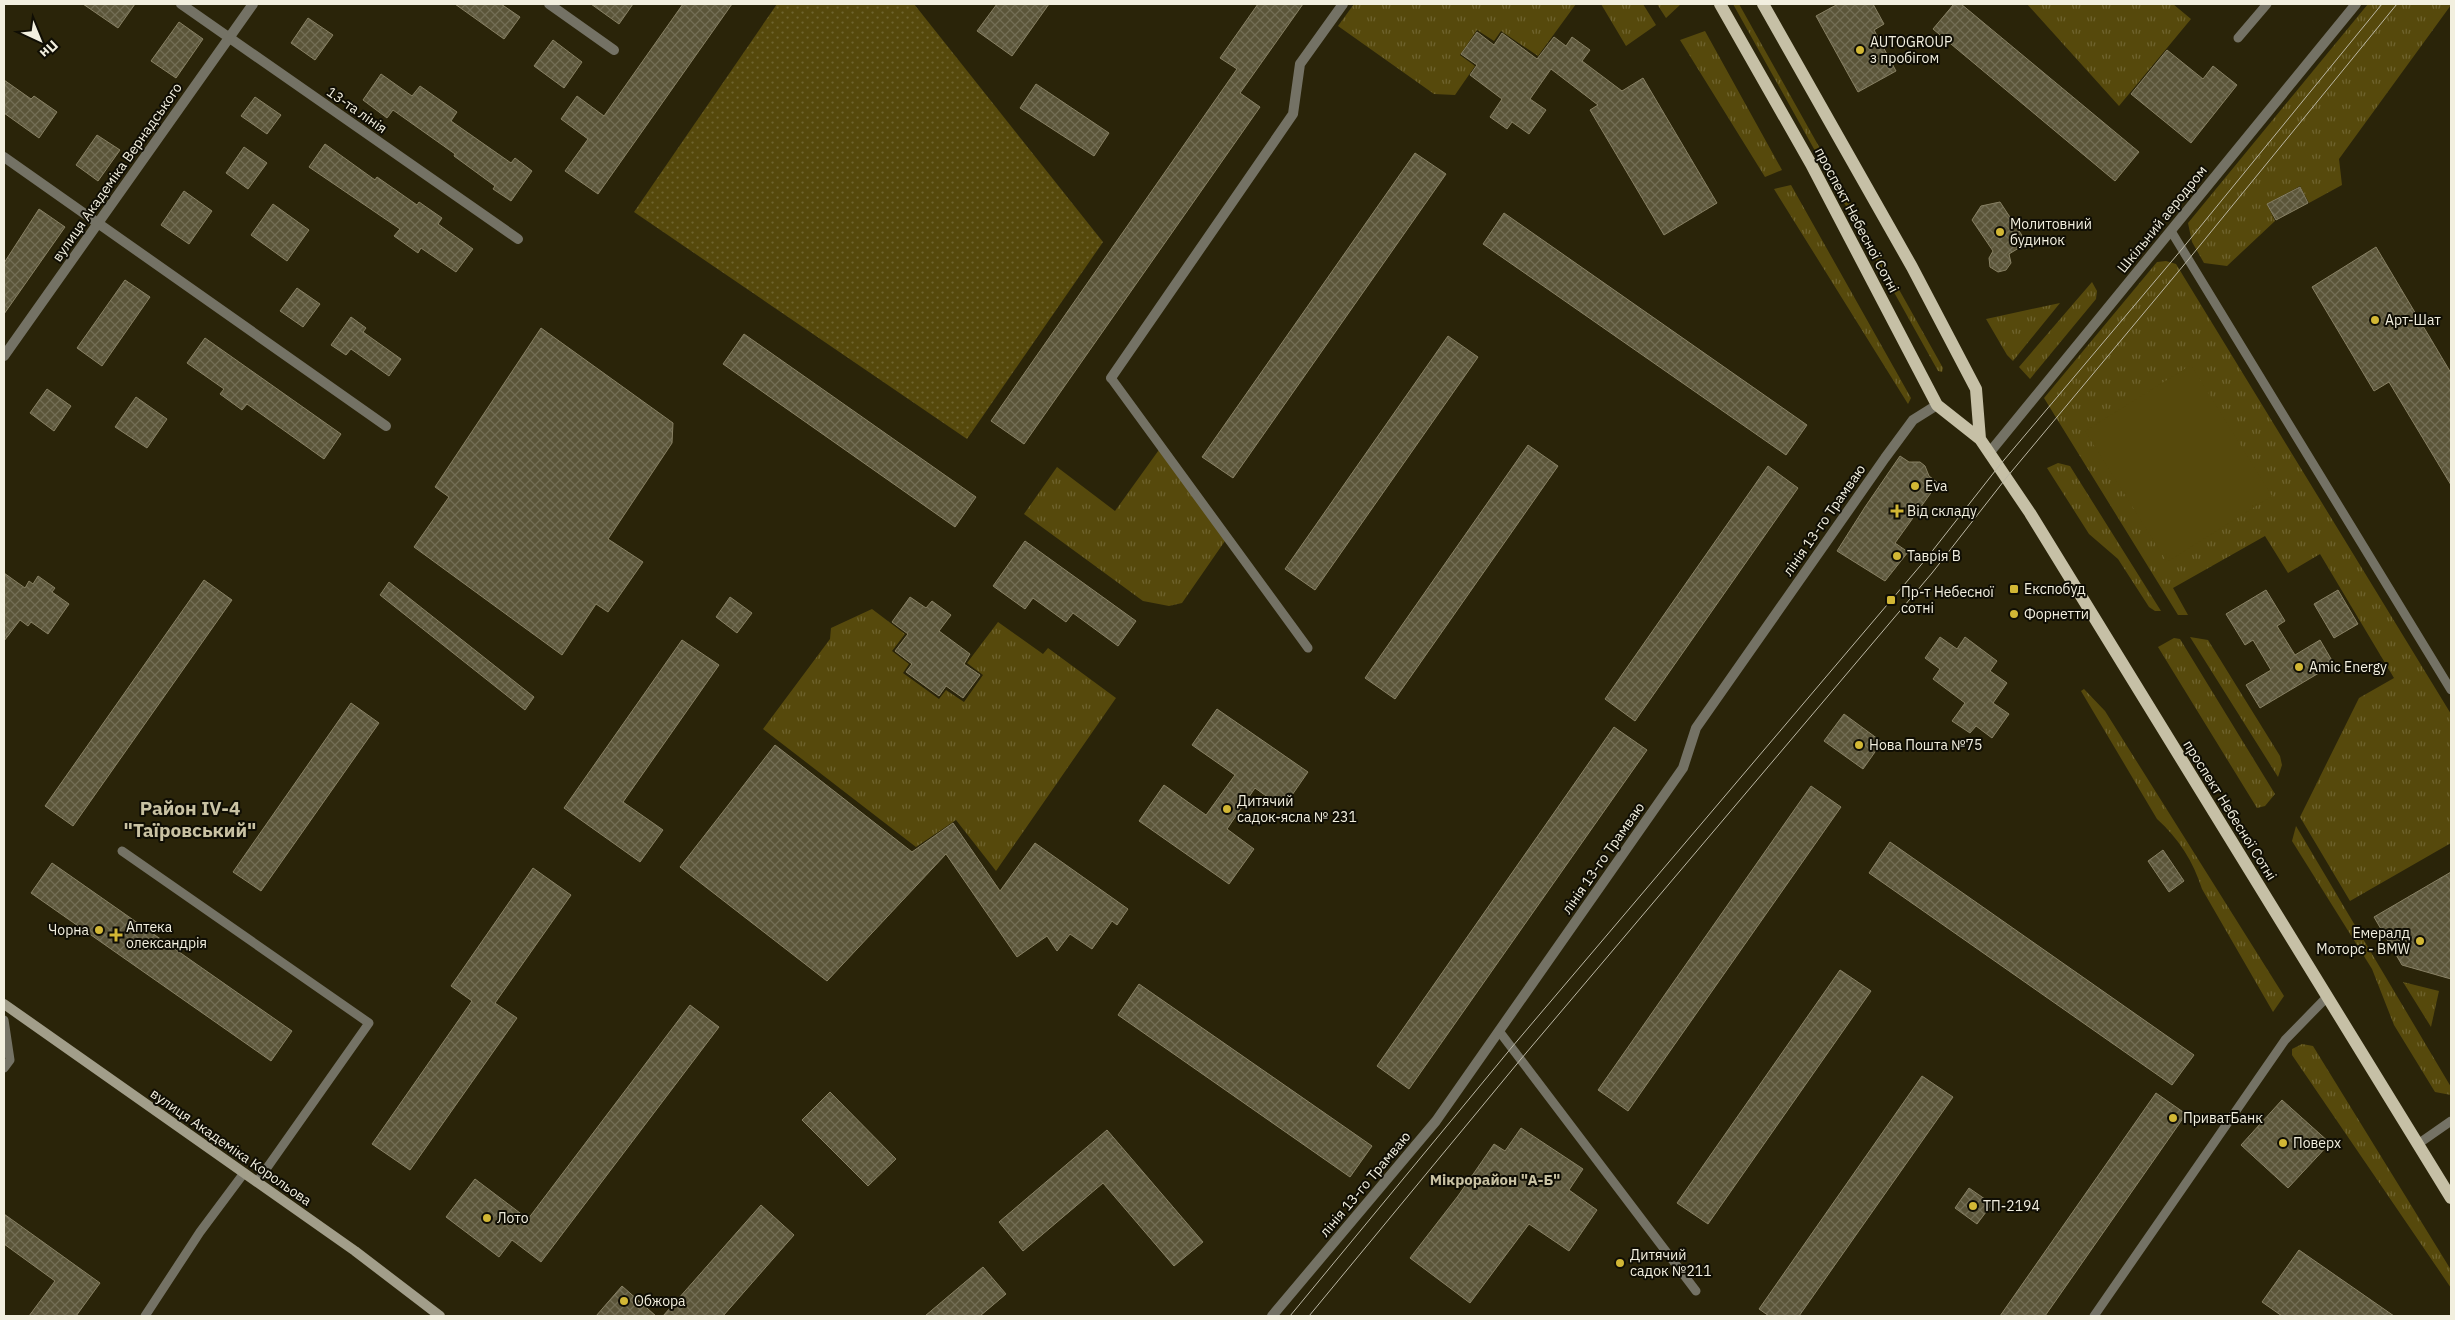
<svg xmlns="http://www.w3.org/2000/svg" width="2455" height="1320" viewBox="0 0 2455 1320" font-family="'IBM Plex Sans',sans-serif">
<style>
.grass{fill:url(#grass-tufts)}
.park{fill:url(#park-dots)}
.pitch{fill:#56490c}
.building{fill:url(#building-cross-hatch);stroke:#888164}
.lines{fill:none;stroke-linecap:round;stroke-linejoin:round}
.lane{stroke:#747265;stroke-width:9}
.street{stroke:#747265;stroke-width:10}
.secondary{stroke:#a29e8a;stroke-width:10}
.primary{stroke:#c6c0a6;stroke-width:12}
.tram{stroke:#bcb8a5;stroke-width:1}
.poi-dot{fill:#d2b735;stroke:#100e04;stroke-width:2}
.labels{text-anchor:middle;stroke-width:4;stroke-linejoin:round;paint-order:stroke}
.poi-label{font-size:14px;fill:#f2efdf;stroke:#100e04;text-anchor:start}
.street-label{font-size:14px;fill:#f2efdf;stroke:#100e04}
.neighbourhood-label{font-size:15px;font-weight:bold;fill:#c9c2a3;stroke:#100e04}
.district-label{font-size:19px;font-weight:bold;fill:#c9c2a3;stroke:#100e04}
</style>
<defs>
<pattern id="grass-tufts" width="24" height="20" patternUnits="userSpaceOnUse" patternTransform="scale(1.25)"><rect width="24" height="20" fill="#56490c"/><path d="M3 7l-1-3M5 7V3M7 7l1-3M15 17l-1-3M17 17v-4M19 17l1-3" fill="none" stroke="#6f642f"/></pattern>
<pattern id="park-dots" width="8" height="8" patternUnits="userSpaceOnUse" patternTransform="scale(1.25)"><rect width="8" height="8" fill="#56490c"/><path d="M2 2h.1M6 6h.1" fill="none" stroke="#6f642f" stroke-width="1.8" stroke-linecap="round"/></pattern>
<pattern id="building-cross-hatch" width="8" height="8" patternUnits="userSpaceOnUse" patternTransform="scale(1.25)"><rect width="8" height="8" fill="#5b5539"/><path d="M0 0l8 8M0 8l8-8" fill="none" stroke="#736e55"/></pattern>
</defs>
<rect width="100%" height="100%" fill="#2a2409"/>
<path class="grass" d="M1354,4H1576L1538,56L1501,31L1494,41L1477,30L1460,55L1475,66L1455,95L1434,94L1338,26Z
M1601,4H1643L1656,25L1626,46Z
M1657,4H1681L1666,18Z
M1733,4H1739L1943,368L1942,372L1938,371Z
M2027,4H2173L2191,19L2119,106Z
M2368,4L2451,5L2339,159L2342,185L2309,203L2300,186L2267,204L2275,221L2227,266L2204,263L2192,242L2188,223Z
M1705,31L1782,170L1765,177L1680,40Z
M1791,185L1911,398L1908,404L1774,189Z
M2166,261L2176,264L2451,714V843L2350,901L2300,817L2359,698L2394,678L2320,554L2288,573L2265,536L2173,588L2188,615H2178L2044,398L2157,262Z
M2092,282L2097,291L2096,299L2030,379L2019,367Z
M2060,303L2013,361L2007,355L1986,319Z
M1161,447L1227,538L1182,603L1169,606L1143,601L1024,514L1057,467L1115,511Z
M2058,463L2070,466L2161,611H2155L2149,607L2118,559L2089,534L2047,468Z
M872,609L905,634L892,651L909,664L903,673L939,699L946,690L964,702L983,675L967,663L998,622L1043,654L1048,648L1116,698L996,871L956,820L916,847L763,729L830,639L831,628Z
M2190,637L2208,640L2280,756L2282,765L2278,777Z
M2174,638L2180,639L2275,794L2265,806L2257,808L2158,647Z
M2084,689L2105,711L2284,996L2273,1012L2202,889C2193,861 2179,839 2157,819L2081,691Z
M2296,826L2451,1087V1095L2435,1092L2394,1025L2372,969L2292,841Z
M2403,982L2439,991L2431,1027Z
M2302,1044L2313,1046L2451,1270V1288L2292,1055V1049Z"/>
<path class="park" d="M777,4H914L1103,242L967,439L634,212Z"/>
<path class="pitch" d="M2191,365L2272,496L2167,562L2085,431Z"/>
<path class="building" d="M83,4H135L118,28Z
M455,4H501L520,17L504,39Z
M591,4H633L619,24Z
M683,4H732L598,194L565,171L588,139L561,119L577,96L604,116Z
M997,4H1049L1012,56L977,31Z
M1258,4H1303L1240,93L1260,107L1024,444L991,421L1237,69L1220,58Z
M1838,4H1873L1884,24L1874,30L1896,71L1858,92L1816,16Z
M1954,4H1961L2139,152L2115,181L1933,29Z
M308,18L333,35L315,60L291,43Z
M179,22L203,39L176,78L151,61Z
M1477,32L1494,45L1502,33L1537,59L1554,37L1566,46L1572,37L1590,50L1582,61L1622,91L1643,78L1717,203L1664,235L1590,110L1598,105L1551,69L1530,99L1546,110L1529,134L1512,122L1507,129L1490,117L1502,99L1470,75L1477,65L1461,54Z
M553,40L582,62L564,88L534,66Z
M2167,50L2203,79L2213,66L2237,85L2191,143L2131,94Z
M381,74L412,96L420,86L457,112L451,121L511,163L515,158L532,171L511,201L493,189L495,186L454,156L455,154L393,110L387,118L363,100Z
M4,80L31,99L34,96L57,112L39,138L4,113Z
M1036,84L1109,133L1094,156L1020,108Z
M255,97L281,115L267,134L241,116Z
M97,135L120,150L98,181L76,165Z
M325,144L375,180L377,177L417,205L419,202L442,218L438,224L473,249L456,272L421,248L418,253L394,236L400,229L309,167Z
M244,147L267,163L248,189L226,173Z
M1415,153L1446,174L1233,478L1202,457Z
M2300,187L2308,203L2276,220L2267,204Z
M184,191L212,211L189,244L161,225Z
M2000,202L2027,243L2009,254L2011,263L2006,270L1998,272L1990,267L1989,258L1993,251L1972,220L1981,206Z
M273,204L309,230L287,261L251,235Z
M39,209L65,227L4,314V263Z
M1504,213L1807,425L1786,455L1483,244Z
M2376,247L2451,373V485L2389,382L2374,391L2312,287Z
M125,280L150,297L102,366L77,348Z
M297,288L320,304L303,327L280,311Z
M351,317L366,328L363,332L401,359L389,376L351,349L346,355L331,345Z
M541,328L673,423L672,443L608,539L643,562L608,612L596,604L562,655L414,547L449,497L435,487Z
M744,334L976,497L955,527L723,364Z
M1448,336L1478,357L1315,590L1285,569Z
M205,338L341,434L324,459L247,404L242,410L220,394L224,389L187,363Z
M47,389L71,406L54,431L30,413Z
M136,397L167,419L147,448L115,427Z
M1528,445L1558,466L1395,699L1365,678Z
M1900,456L1909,462H1920L1925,466L1929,476L1938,483L1895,543L1908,552L1885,581L1837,551L1865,507Z
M1768,466L1798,488L1635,721L1605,699Z
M1025,541L1136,621L1118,646L1073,613L1066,622L1033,598L1025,609L993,586Z
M4,573L25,588L29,581L33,584L38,576L55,588L52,592L69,604L48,634L31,622L28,626L20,620L4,641Z
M204,580L232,600L73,826L45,806Z
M389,582L534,697L525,710L380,595Z
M2266,590L2285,621L2277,626L2295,655L2320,640L2334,664L2260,708L2246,685L2271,670L2253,640L2245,645L2226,614Z
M2338,590L2358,624L2334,638L2314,604Z
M730,597L752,613L737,633L716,617Z
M910,597L926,608L932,601L951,615L939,631L970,654L964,664L980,675L963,698L946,686L939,696L906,672L912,664L895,651L908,634L892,622Z
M1940,637L1957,649L1965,637L1997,661L1990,671L2007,683L1993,703L2009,714L1992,738L1976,726L1970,733L1952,721L1965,703L1933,679L1940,669L1925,658Z
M682,640L719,665L623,802L663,830L640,862L564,808Z
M351,703L379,723L261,891L233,872Z
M1217,709L1308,772L1283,808L1255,788L1227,829L1254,849L1229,884L1139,821L1164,785L1206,815L1235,775L1192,745Z
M1844,714L1882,742L1863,769L1824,741Z
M1614,727L1647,750L1409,1089L1377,1066Z
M775,745L912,852L953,823L1000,891L1035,843L1128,909L1117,925L1112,921L1092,949L1070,934L1057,951L1047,936L1017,957L946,854L827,981L680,867Z
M1811,786L1841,807L1628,1111L1598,1090Z
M1890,842L2194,1055L2172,1085L1869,873Z
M2163,850L2184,881L2169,892L2148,861Z
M52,863L292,1031L271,1061L31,893Z
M533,868L571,895L495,1003L517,1018L410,1170L372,1144L472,1001L451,986Z
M2451,872V979L2402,965L2374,917Z
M1840,970L1871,991L1708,1224L1677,1203Z
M1139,984L1372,1146L1350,1177L1118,1015Z
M690,1005L719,1027L541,1262L512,1240L499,1257L446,1217L475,1179L528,1219Z
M1922,1076L1953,1097L1799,1316H1769L1759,1309Z
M830,1092L896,1159L868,1186L802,1120Z
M2156,1093L2186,1114L2045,1316H2000Z
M2282,1100L2330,1143L2288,1188L2241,1145Z
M1521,1128L1583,1169L1569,1190L1597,1210L1569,1251L1529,1224L1470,1303L1410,1258L1458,1196L1494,1144L1505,1151Z
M1107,1130L1203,1242L1174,1266L1103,1183L1023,1251L999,1222Z
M1969,1188L1992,1204L1977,1224L1955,1208Z
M761,1205L794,1235L723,1316H663Z
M4,1214L100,1283L76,1316H29L55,1281L4,1244Z
M2299,1250L2394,1316H2282L2262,1302Z
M983,1267L1006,1294L980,1316H925Z
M622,1286L656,1316H596Z"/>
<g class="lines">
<path class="lane" d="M2238,38L2267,4
M2171,231L2451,690
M1111,378L1308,648
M122,851L369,1023L257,1182
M4,1020L10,1060L4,1068
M1499,1031L1696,1291
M2418,1144L2451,1121
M145,1316L200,1232L244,1173
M2094,1316L2285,1040L2327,997"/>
<path class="street" d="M181,4L518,239
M549,4L614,50
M4,157L386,426
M4,356L253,4
M1111,378L1293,114L1300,64L1343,4
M1990,452L2356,4
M1272,1316L1436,1121L1683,768L1696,728L1885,458L1913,420L1937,405"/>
<path class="secondary" d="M4,1004L355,1251L440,1316"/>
<path class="primary" d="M1720,4L1811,164L1937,405L1980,439L2030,513L2451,1198
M1763,4L1912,267L1976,389L1980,439"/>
<path class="tram" d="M1290,1316L1512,1047L1926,559L1999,466L2182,249L2382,4
M1309,1316L1521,1059L1932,573L2007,477L2188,260L2397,4"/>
</g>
<g class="poi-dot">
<circle cx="1860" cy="50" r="5"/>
<circle cx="2000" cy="232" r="5"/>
<circle cx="2375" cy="320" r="5"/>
<circle cx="1915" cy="486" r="5"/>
<path d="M1894.5 503.5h5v5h5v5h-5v5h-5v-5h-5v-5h5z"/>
<circle cx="1897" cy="556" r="5"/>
<rect x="2009" y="584" width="10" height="10" rx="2.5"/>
<rect x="1886" y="595" width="10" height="10" rx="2.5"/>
<circle cx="2014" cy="614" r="5"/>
<circle cx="2299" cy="667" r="5"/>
<circle cx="1859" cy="745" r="5"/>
<circle cx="1227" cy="809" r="5"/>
<circle cx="99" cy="930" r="5"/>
<path d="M113.5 927.5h5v5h5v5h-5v5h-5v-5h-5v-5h5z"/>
<circle cx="2420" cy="941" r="5"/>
<circle cx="2173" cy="1118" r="5"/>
<circle cx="2283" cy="1143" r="5"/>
<circle cx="1973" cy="1206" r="5"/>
<circle cx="487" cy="1218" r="5"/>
<circle cx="1620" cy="1263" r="5"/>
<circle cx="624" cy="1301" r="5"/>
</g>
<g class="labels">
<g class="poi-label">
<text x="1870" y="47">AUTOGROUP<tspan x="1870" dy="16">з пробігом</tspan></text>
<text x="2010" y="229">Молитовний<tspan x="2010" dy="16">будинок</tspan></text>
<text x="2385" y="325">Арт-Шат</text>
<text x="1925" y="491">Eva</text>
<text x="1907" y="516">Від складу</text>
<text x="1907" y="561">Таврія В</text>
<text x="2024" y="594">Експобуд</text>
<text x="1901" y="597">Пр-т Небесної<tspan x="1901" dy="16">сотні</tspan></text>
<text x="2024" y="619">Форнетти</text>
<text x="2309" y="672">Amic Energy</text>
<text x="1869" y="750">Нова Пошта №75</text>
<text x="1237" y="806">Дитячий<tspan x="1237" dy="16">садок-ясла № 231</tspan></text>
<text x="126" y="932">Аптека<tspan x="126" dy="16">олександрія</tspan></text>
<text x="89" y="935" text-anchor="end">Чорна</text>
<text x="2410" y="938" text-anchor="end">Емералд<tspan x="2410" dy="16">Моторс - BMW</tspan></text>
<text x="2183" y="1123">ПриватБанк</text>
<text x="2293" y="1148">Поверх</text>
<text x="1983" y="1211">ТП-2194</text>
<text x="497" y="1223">Лото</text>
<text x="1630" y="1260">Дитячий<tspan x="1630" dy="16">садок №211</tspan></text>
<text x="634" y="1306">Обжора</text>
</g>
<g class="street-label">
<text transform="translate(357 110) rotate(35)" y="5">13-та лінія</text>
<text transform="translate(117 172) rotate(-55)" y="5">вулиця Академіка Вернадського</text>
<text transform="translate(2162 219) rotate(-51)" y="5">Шкільний аеродром</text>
<text transform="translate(1857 220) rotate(62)" y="5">проспект Небесної Сотні</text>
<text transform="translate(1824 520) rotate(-55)" y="5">лінія 13-го Трамваю</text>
<text transform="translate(2230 810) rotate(58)" y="5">проспект Небесної Сотні</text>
<text transform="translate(1603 858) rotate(-55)" y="5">лінія 13-го Трамваю</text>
<text transform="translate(231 1147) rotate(35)" y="5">вулиця Академіка Корольова</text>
<text transform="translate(1365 1184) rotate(-50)" y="5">лінія 13-го Трамваю</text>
</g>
<g class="neighbourhood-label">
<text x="1495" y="1185">Мікрорайон "А-Б"</text>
</g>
<g class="district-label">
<text x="190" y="815">Район IV-4<tspan x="190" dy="22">"Таїровський"</tspan></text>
</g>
</g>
<rect width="2455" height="1320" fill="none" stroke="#f2efdf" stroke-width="10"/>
<g transform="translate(40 40) rotate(136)" stroke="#100e04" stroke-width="4" paint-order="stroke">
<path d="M0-4L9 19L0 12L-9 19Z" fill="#f2efdf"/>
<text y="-8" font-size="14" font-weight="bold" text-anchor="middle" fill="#f2efdf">Пн</text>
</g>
</svg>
